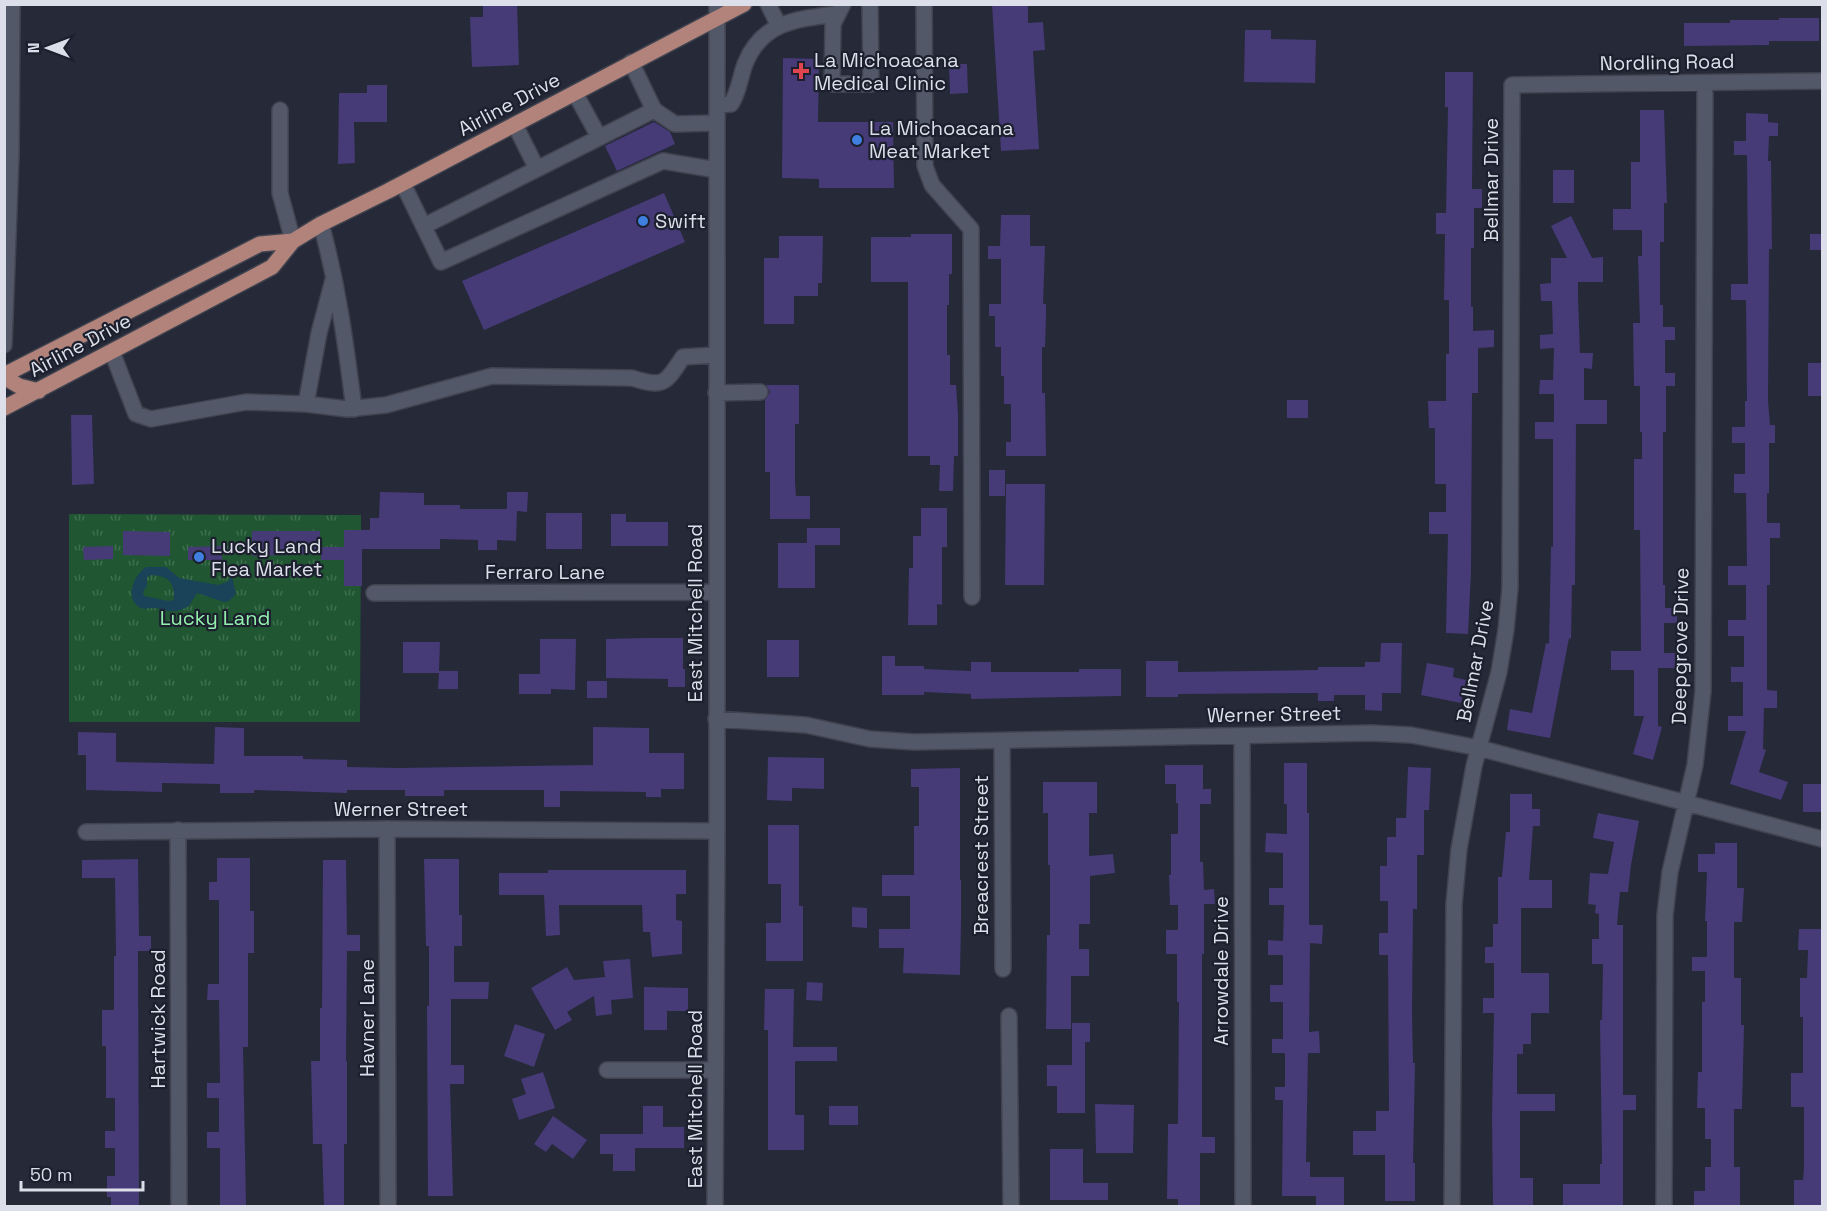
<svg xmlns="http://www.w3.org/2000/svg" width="1827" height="1211" viewBox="0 0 1827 1211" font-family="'Space Grotesk',sans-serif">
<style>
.park{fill:url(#park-tufts)}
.water{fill:#1a435a;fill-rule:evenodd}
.building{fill:#463a77}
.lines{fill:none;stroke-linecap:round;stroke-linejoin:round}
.minor-casing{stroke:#40434f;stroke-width:18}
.major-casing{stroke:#40434f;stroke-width:18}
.minor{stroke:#535868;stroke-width:15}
.major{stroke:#b1837a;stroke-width:15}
.health-dot{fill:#e0444e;stroke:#1c202e;stroke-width:2}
.shop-dot{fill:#3f7fe0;stroke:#1c202e;stroke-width:2}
.labels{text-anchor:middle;stroke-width:4.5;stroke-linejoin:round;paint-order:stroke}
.poi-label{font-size:20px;fill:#dcdfe9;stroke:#1c202e;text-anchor:start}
.street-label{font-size:20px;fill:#dcdfe9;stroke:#1c202e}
.park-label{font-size:20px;fill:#93f1ad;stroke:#1c202e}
</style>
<defs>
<pattern id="park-tufts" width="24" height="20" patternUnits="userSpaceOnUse" patternTransform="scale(1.5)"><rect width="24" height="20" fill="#205732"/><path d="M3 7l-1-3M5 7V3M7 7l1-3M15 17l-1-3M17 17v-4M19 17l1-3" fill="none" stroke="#406f50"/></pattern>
</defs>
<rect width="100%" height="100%" fill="#252938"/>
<path class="park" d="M69,514L361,515L360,722H69Z"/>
<path class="water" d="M146,567H166L179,578L218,585L227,582L232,577L236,594L229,601L224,602L197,593L189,606C170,616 169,609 153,608C148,608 143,610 139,607C124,597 135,574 146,567ZM152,575C169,576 175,583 174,600L168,601L144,596L143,592L147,586V577Z"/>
<path class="building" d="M483,4H517L519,65L472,67L470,17H483Z
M992,4H1028V23L1043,22L1045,50L1033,51L1039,149L1001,151Z
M1779,18H1819V41H1769V45L1684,46V23H1730V20H1779Z
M1245,30H1271V39L1316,40L1315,83L1244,82Z
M783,58L819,59L818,122H893L894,188H819V179L782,178Z
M949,64H967L968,93L950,94Z
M1445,72H1473L1472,189H1482V208H1474V248H1471V307H1473V331L1494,330V347L1478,348V393H1472L1471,572L1468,634L1446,633L1448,534H1429V512H1446V484H1435V428H1429L1428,401H1446V354H1449V300H1444L1445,234H1436V213H1446L1448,107H1445Z
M367,85H387V122H354L355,163L338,164L339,93H367Z
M1640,110H1664L1667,203H1664V242H1660V305H1663V327H1675V340H1665V373H1675V386H1666V432H1663V585H1665V608H1677V623H1664V653H1676V668H1658V726L1662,727L1653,760L1633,754L1644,716H1634V670H1611V651H1641L1640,530H1634V459H1642V432H1640V386H1634L1633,323H1640L1638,256H1642V230H1613V209H1631V162H1640Z
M1746,113L1768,114V122L1778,123V136H1769L1768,161H1771L1772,249H1769L1768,401L1770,425H1775V443H1769V493H1767V523H1780V538H1770V585H1767V690L1777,691V708H1764L1763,749L1766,750L1759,772L1788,782L1781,800L1730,784L1746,731H1728V716H1743V682H1731V667H1744V636H1728V620H1746V585H1728V566H1747L1746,493H1734V474H1745V443H1732V427H1745V401H1747L1746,300H1731V284H1748L1747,155H1734V141H1746Z
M654,122L670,132L675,144L617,171L605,146Z
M1553,170H1574V203H1553Z
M664,193L685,242L484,330L462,281Z
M1001,215H1030V246H1045L1043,304H1046V316L1045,347H1042V393H1045L1046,456H1006V442H1011V404H1004V376H1001V347H995V316H989V304H1001V259H988V246H1000Z
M1571,216L1592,258L1603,257V282H1578V297L1580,353H1593L1592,369L1584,368V400H1607V424H1576L1575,585H1572L1571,639L1569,638L1550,738L1507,730L1510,709L1532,713L1546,643L1549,644L1551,547H1553V439H1535V422H1554V394H1539L1540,380H1553L1554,348L1540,349V335L1553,334L1552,301H1541L1540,284L1551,283V258H1567L1551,226Z
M911,234H952V274H949V305H947V355H950V385H956L958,414V456H954L953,491H939L940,465H930V456H908V282H871V237H911Z
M1810,234H1822V250H1810Z
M779,236H823L822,283H818V296H794V324H764V258H779Z
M1808,363H1822V396H1808Z
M766,385H799V424H795V482L796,496H810V519H770V472H765V400L770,392Z
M1287,400H1308V418H1287Z
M71,415H92L94,484L72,485Z
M989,470H1005V496H989Z
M1006,484H1045L1044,585H1005Z
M380,492L424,493V505H460V509H507V492H528L527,512L517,511L516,541L497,540V550H478V540L440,539V549H362V586H344V560H321V547H344V530H370V518H379Z
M921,508H947V547H942V605L937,604V625H908L909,568H913V536H921Z
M546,513H582V549H546Z
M611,514H626V522H668V546H611Z
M807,528H840V545H815V588H778V543H807Z
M123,531L170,532V556L123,555Z
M252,531H320V554L252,556Z
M113,546V559L84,560L83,547Z
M222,546V560H188V547Z
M644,638H683V669H685V687H668V679L606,678V639Z
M540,639H576L575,690L551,689V694H519V674H540Z
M767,640H799V677H767Z
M403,642H440L439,671H458V689H438L439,673H403Z
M1381,643H1402L1401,693H1382V711L1365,710V695H1334V701H1318V693L1178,694V697H1146V661H1178V672L1318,670V667H1365V662H1380Z
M882,656H895V666H924V669L971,671V662H991V672H1079V669H1121V696L971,699V694L924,692V695H882Z
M1427,663L1454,668L1453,677L1466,680L1461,703L1421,695Z
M587,681H607V698H587Z
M215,727L244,728V756H303V759L347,760V767L398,768L593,765V727L649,728V753H684V789H661V797H646V792L560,791V807H544V790H444V796H405V790H347V793L254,790V793H220V784L162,783V792L86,790V755H78V732L116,733V762L214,764Z
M768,757L824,758V789L792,788V801L767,800Z
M1284,763H1307V813H1309V925H1323L1322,944L1310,943L1309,1032L1319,1031L1320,1053H1308L1306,1162H1310V1177H1344V1206H1316V1196H1282L1283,1100H1275V1087H1285V1053H1272V1039H1283V1002H1270V985H1283V955H1268V940L1283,941L1284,905H1269V888H1283V853L1265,852L1266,833L1287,834V804H1284Z
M1165,765H1203V789H1211V804H1200V862H1203L1204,890L1214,889L1215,904H1204V954H1202V1137H1215V1153H1200V1206H1178V1199H1167L1168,1124H1178L1179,1002H1177V954H1166V930H1178V905H1170L1169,875H1171V834H1178V803H1176V784H1165Z
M1408,767L1431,768L1429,810H1424V855H1417V909H1413L1412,1012L1413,1063H1415L1413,1163H1415V1201H1385V1155H1353V1131H1376V1111H1389L1388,955H1379V933H1388V901H1380V866H1387V837H1396V818H1406Z
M960,768V880H961V922L960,975L903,973L904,948H879V929H910V896H882V875H914V826H919V787H911V769Z
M1043,782H1097V813H1089V856L1113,854L1115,873L1090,876V924H1079V949H1089V976H1071V1029H1046L1047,935H1050V865H1048V813H1043Z
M1803,784H1822V812H1803Z
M1510,794H1532V809H1540V826H1533L1529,880H1552V908H1521V973H1549V1013H1531V1044H1523V1054H1517V1094H1555V1111H1520V1178H1533V1206H1493L1492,1118L1494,1013H1483V998H1494V963H1485V947H1493V924H1498V877H1502L1506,832H1510Z
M1598,813L1639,821L1631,865L1628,892H1620L1617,925H1623V1095H1636V1110H1623V1206H1563V1184H1600V1164H1602L1600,1020H1602L1603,964H1592V939H1599V914L1595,913L1596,905L1588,904L1590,873L1608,874L1614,842L1593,838Z
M768,825H799V906H803V961H766V923H781V884H768Z
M1715,843H1737V888H1744L1742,922H1734V978H1741V1025H1744L1742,1109H1734V1167H1740V1206H1694V1191H1705V1167H1711V1139H1705V1108H1697L1698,1072H1702V1002H1705V971H1692V957H1707V921H1705L1707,872H1698V854H1715Z
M217,858H250V911H254V953H248V1047H243L246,1206H220V1148H207V1132H219V1098H207V1083H220L219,1000H207L208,984H219V900H209V882H217Z
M138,859L139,936H151V951H138L139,1206H111V1197H107V1176H115V1148H105V1131H115V1098H106V1046H102V1010H114V956H116L115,878H82V860Z
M424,859H459V915H462V946H454V982H489L488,999H451V1065H464V1084H450L453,1196H428L427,1006H429V946H426Z
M323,860H346L347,935H360V951H347L346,1061H347V1144H344V1206H324L322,1144H313L311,1061H320V1008H322Z
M548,870H686V894H676V920L682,921V954L652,957L650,932H643L642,905H559L560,935L546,936L544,895H499V873H548Z
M852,907L867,908V928L852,927Z
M1799,929H1822V1206H1794V1180H1803L1804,1168V1107H1791V1073H1803V1017H1800V978H1807L1808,950H1798Z
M630,959L633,998L611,1000L612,1014L596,1016L594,996L567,1012L572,1020L555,1030L531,988L567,967L574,980L605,977L603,961Z
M807,982L823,983L822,1001L806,1000Z
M644,987L688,988V1011H667V1030H644Z
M765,989H794L793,1047H837V1061H795V1115H804V1150H768V1030H764Z
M1072,1023H1090V1042H1085V1113H1057V1086H1047V1065H1072Z
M515,1024L545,1034L534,1067L504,1056Z
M543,1072L555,1108L519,1120L512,1099L526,1094L521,1079Z
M1095,1104L1134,1105L1133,1153H1096Z
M643,1106H663V1127H684V1148H635V1171H613V1154H600V1134H643Z
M829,1106H858V1125H829Z
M553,1116L587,1140L573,1159L552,1144L546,1152L534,1144Z
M1050,1149H1083V1183H1108V1200H1050Z"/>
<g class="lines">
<g class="minor-casing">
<path id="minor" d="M768,4L779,26
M843,4L833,24L832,84H871L870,4
M924,4L925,166L932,185L971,229L972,597
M575,93L599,137
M717,105L731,104C739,92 740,77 745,64C762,21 798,19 838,14
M280,110V193L293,241
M654,110L675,124L717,123
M515,125L537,169
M403,184L441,262L663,161L717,170
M321,224C338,286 346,345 354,409
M424,226L654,110L631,62
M4,345L11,155L12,4
M112,352L136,414L151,419L246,402L306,404L347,409L386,405L492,376L632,378C664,388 665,384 683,357L716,355
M716,393L760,392
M306,404L319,333L333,280
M374,593L717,592
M716,719L806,725L870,739L914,742L1371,733L1411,735L1479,748L1822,839
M1242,736L1243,1206
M1002,741L1003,969
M387,829L388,1206
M178,830L179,1206
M86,832L387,829L717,831
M1009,1016L1011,1206
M607,1070H716
M715,1206L717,831V4
M1452,1206L1454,904L1459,849L1474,766L1499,672L1506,630L1510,588L1512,85L1822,81
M1664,1206L1665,915L1670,872L1695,765L1703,691L1705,83"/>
</g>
<g class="major-casing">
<path id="major" d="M4,375L260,244L293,241
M4,377L19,386L39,391
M4,408L272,267L293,241L321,224L388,191L744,4"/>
</g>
<use href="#minor" class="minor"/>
<use href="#major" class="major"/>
</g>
<path class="health-dot" d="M798 62h6v6h6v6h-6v6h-6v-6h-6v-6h6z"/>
<g class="shop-dot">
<circle cx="857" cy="140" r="6"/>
<circle cx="643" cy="221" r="6"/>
<circle cx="199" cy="557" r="6"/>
</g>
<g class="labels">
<g class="poi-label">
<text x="814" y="67">La Michoacana<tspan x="814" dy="23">Medical Clinic</tspan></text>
<text x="869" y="135">La Michoacana<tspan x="869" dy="23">Meat Market</tspan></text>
<text x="655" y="228">Swift</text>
<text x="211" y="553">Lucky Land<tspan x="211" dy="23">Flea Market</tspan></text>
</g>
<g class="street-label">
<text transform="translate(1667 62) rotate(-1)" y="7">Nordling Road</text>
<text transform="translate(509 104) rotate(-28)" y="7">Airline Drive</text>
<text transform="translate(1491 180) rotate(-90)" y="7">Bellmar Drive</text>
<text transform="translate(80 345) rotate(-28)" y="7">Airline Drive</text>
<text x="545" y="579">Ferraro Lane</text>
<text transform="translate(695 613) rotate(-90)" y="7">East Mitchell Road</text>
<text transform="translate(1680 646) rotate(-89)" y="7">Deepgrove Drive</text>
<text transform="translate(1475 661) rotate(-79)" y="7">Bellmar Drive</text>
<text transform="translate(1274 714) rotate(-1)" y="7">Werner Street</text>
<text x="401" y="816">Werner Street</text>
<text transform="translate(981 855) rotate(-90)" y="7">Breacrest Street</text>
<text transform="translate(1221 971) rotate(-90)" y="7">Arrowdale Drive</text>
<text transform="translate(367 1018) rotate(-90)" y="7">Havner Lane</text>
<text transform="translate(158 1019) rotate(-90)" y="7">Hartwick Road</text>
<text transform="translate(695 1099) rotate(-90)" y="7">East Mitchell Road</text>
</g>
<g class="park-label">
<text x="215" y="625">Lucky Land</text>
</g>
</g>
<rect width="1827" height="1211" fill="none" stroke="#dcdfe9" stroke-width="12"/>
<g transform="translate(48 48) rotate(270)" stroke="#1c202e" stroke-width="4.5" paint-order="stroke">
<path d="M0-4.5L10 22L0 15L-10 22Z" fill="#dcdfe9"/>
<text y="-9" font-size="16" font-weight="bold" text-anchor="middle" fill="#dcdfe9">N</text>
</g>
<path d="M21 1181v9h122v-9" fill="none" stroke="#dcdfe9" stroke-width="3"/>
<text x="30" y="1181" font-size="18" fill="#dcdfe9" stroke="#1c202e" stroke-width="4.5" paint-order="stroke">50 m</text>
</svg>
